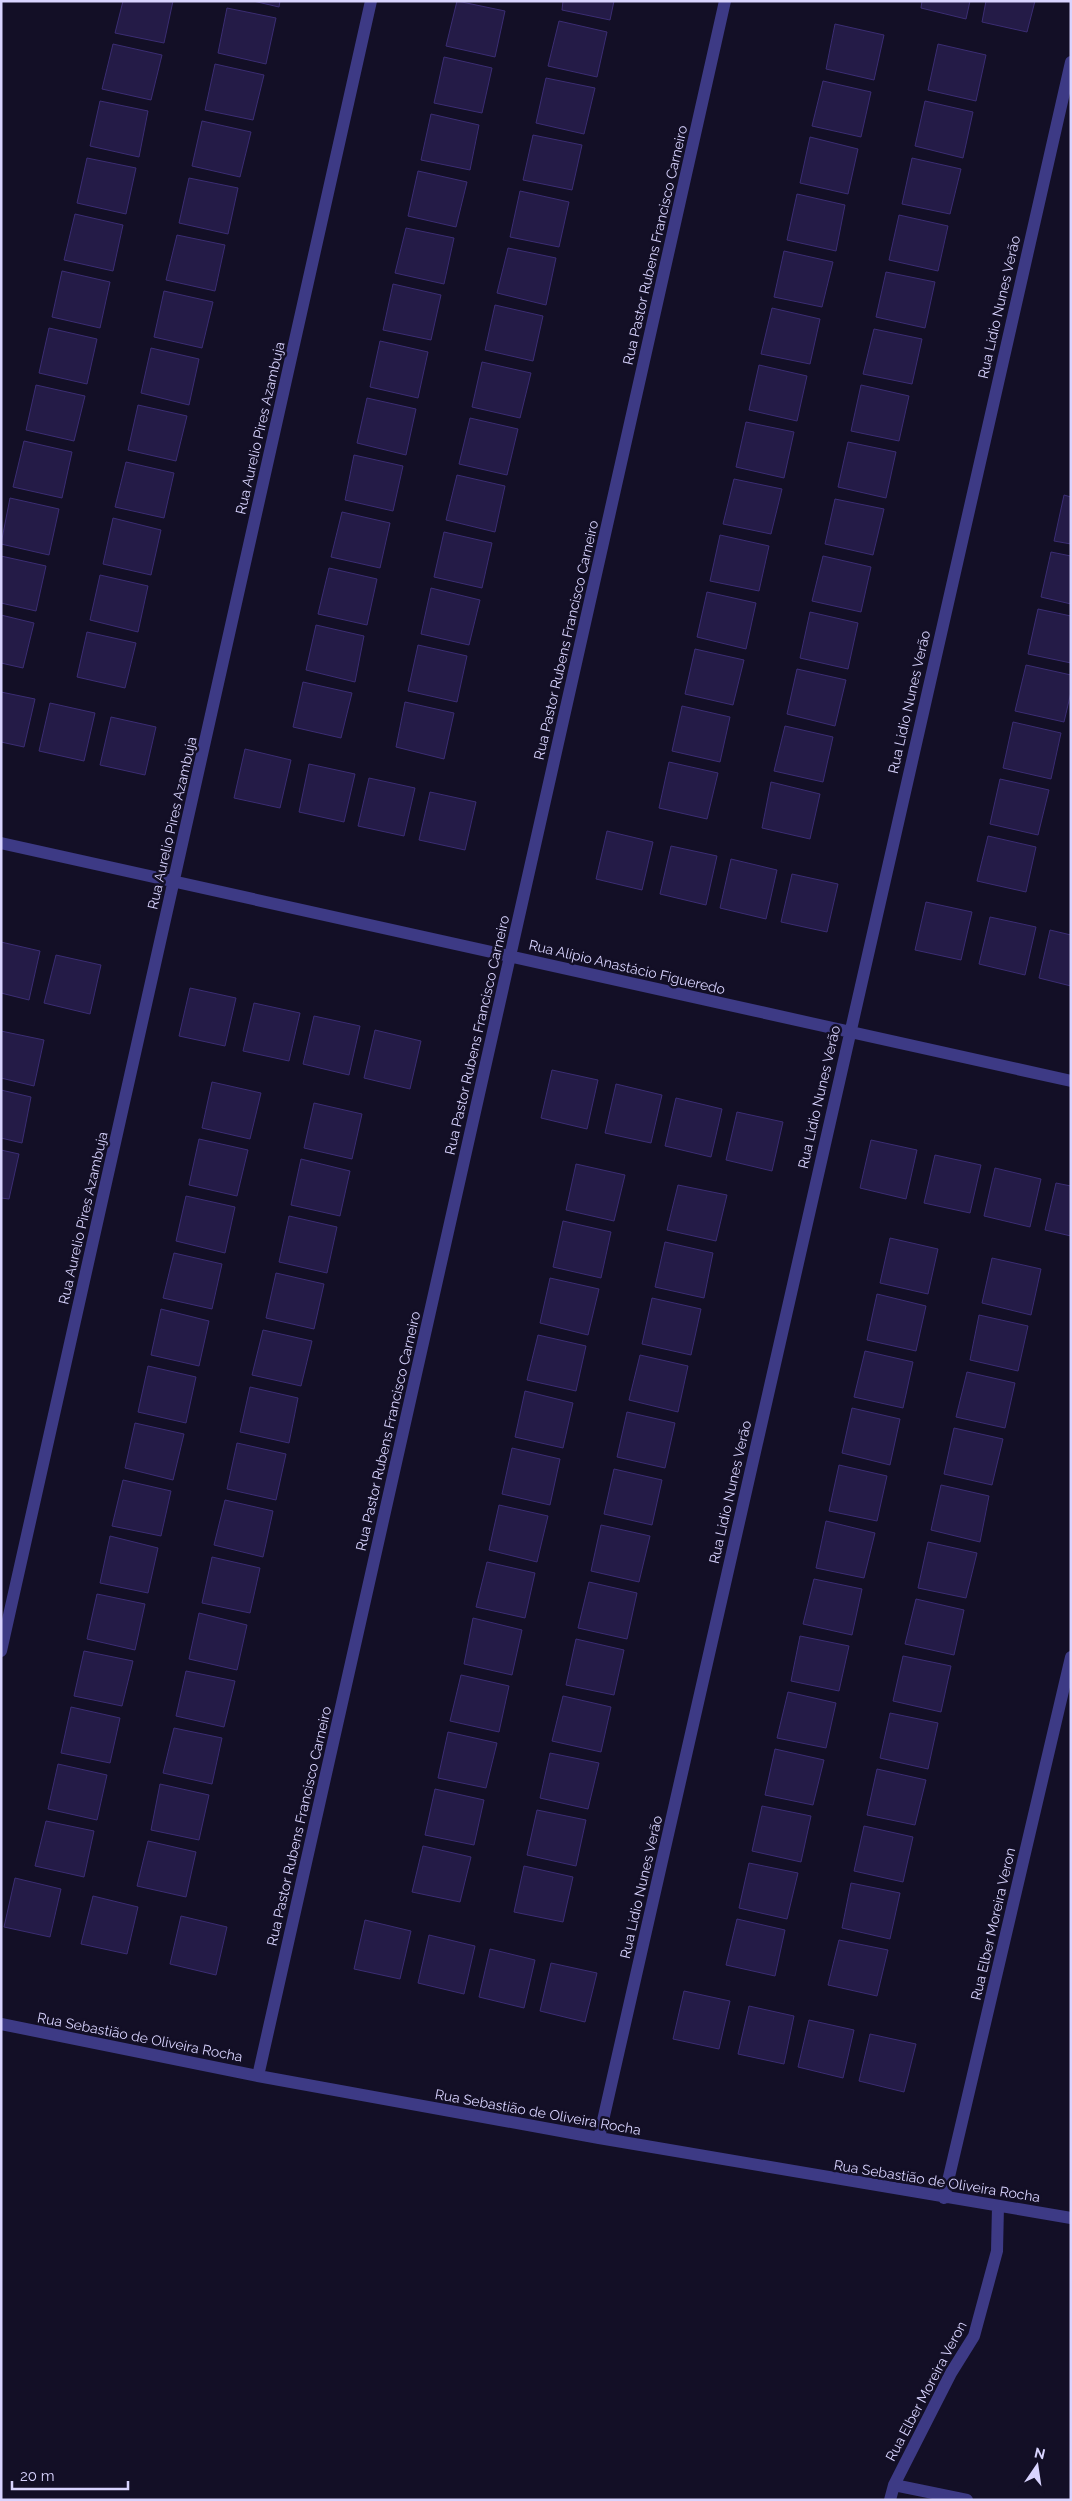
<svg xmlns="http://www.w3.org/2000/svg" width="1072" height="2501" viewBox="0 0 1072 2501" font-family="Raleway,sans-serif">
<style>
.building{fill:#241b47;stroke:#3b2d73}
.lines{fill:none;stroke-linecap:round;stroke-linejoin:round}
.minor{stroke:#3d3a85;stroke-width:12}
.labels{text-anchor:middle;stroke-width:5;stroke-linejoin:round;paint-order:stroke}
.street-label{font-size:14px;fill:#d9d4ff;stroke:#130f26}
</style>
<rect width="100%" height="100%" fill="#130f26"/>
<path class="building" d="M123,1H173L164,43L115,33Z
M253,1H280L279,7Z
M457,1L505,11L495,57L446,46Z
M563,1H614L610,20L562,10Z
M922,1H970L966,19L921,8Z
M986,1H1035L1027,32L982,22Z
M227,8L276,18L266,64L218,53Z
M559,21L607,32L597,77L548,66Z
M835,24L884,35L874,80L826,69Z
M113,44L162,55L151,100L102,89Z
M938,44L986,55L976,101L928,90Z
M444,57L492,68L482,113L434,103Z
M215,64L264,75L253,120L205,110Z
M546,78L595,88L584,134L536,123Z
M823,81L871,92L861,137L812,126Z
M100,101L148,111L139,157L90,146Z
M925,101L973,112L963,158L915,146Z
M431,114L479,125L470,170L421,160Z
M202,121L251,132L240,177L192,166Z
M533,135L582,145L572,190L523,180Z
M810,137L858,149L848,194L800,183Z
M87,158L136,168L126,214L77,203Z
M912,158L961,169L950,214L902,204Z
M418,171L467,182L456,227L408,216Z
M189,178L238,188L228,234L179,223Z
M520,191L569,202L559,247L510,237Z
M797,194L845,205L836,251L787,240Z
M75,214L123,225L113,271L64,260Z
M899,215L948,226L938,271L889,260Z
M406,228L454,238L444,284L395,273Z
M177,235L225,245L215,291L166,280Z
M508,248L556,258L546,305L497,293Z
M784,251L833,262L822,307L774,297Z
M62,271L110,282L100,328L52,317Z
M886,272L935,282L925,328L876,317Z
M393,284L441,295L431,340L383,330Z
M164,291L213,302L202,348L154,337Z
M495,305L543,316L533,361L485,350Z
M772,308L820,319L810,364L761,354Z
M49,328L97,339L87,384L39,373Z
M874,329L922,339L912,384L863,374Z
M380,341L428,352L418,398L370,387Z
M151,348L199,359L189,405L141,393Z
M482,362L531,373L520,418L472,407Z
M759,365L807,376L797,421L749,410Z
M36,385L85,396L74,441L26,430Z
M861,385L909,396L899,441L851,431Z
M367,398L416,409L406,455L357,443Z
M138,405L187,416L176,461L128,450Z
M470,418L518,429L507,475L459,464Z
M746,422L794,432L784,478L736,467Z
M24,441L72,452L62,498L13,487Z
M848,442L896,452L886,498L838,487Z
M354,455L403,466L393,511L345,500Z
M126,462L174,473L164,518L115,507Z
M457,475L505,486L495,532L446,520Z
M734,479L782,489L771,534L723,524Z
M1064,495L1071,497V544L1054,541Z
M10,498L59,509L49,555L1,544Z
M835,499L884,509L873,555L825,544Z
M342,512L390,523L380,568L331,557Z
M113,518L161,530L151,575L103,564Z
M444,532L492,543L482,588L434,577Z
M720,535L769,546L759,591L710,581Z
M1051,552L1071,556V604L1041,597Z
M1,556L46,566L36,611L1,603Z
M823,556L871,567L861,612L812,601Z
M329,568L377,579L367,625L318,614Z
M100,575L148,586L138,632L90,620Z
M431,588L480,600L469,645L421,634Z
M707,592L756,603L746,649L697,637Z
M1038,609L1071,616V663L1028,654Z
M810,612L858,623L848,669L800,658Z
M1,615L34,623L23,668L1,663Z
M316,625L364,636L355,682L306,670Z
M87,632L136,643L125,688L77,677Z
M418,645L467,656L457,702L408,691Z
M695,649L744,660L733,705L685,694Z
M1026,665L1071,675V692L1064,722L1015,711Z
M797,669L846,680L835,726L787,714Z
M303,682L352,693L341,738L293,727Z
M1,692L35,699L24,747L1,742Z
M405,702L454,713L444,759L396,747Z
M50,703L95,713L84,761L39,751Z
M682,706L730,717L720,762L672,751Z
M111,717L156,727L145,775L100,765Z
M1013,722L1061,733L1051,779L1003,768Z
M785,726L833,737L823,782L774,771Z
M245,749L291,760L280,808L234,798Z
M669,762L718,773L707,819L659,808Z
M309,764L355,774L344,822L299,812Z
M369,778L415,788L404,836L358,826Z
M1000,779L1049,790L1038,835L990,824Z
M771,782L820,794L810,839L762,828Z
M430,792L476,802L465,850L419,840Z
M607,831L653,842L642,890L596,879Z
M988,836L1036,847L1026,892L977,881Z
M671,846L717,856L706,905L660,894Z
M731,859L777,870L766,919L720,908Z
M792,874L838,884L827,932L781,922Z
M926,902L972,912L961,960L915,950Z
M990,917L1036,927L1025,975L979,964Z
M1050,930L1071,935V986L1039,978Z
M1,942L40,951L29,1000L1,993Z
M56,955L101,965L90,1014L44,1003Z
M190,988L236,998L225,1046L179,1036Z
M254,1003L300,1013L289,1061L243,1051Z
M314,1016L360,1026L349,1075L303,1064Z
M375,1030L421,1041L410,1089L364,1078Z
M1,1031L44,1040L34,1086L1,1078Z
M552,1070L598,1080L587,1129L541,1118Z
M212,1082L261,1093L250,1139L202,1128Z
M616,1084L662,1095L651,1143L605,1133Z
M1,1090L31,1097L22,1143L1,1138Z
M676,1098L722,1109L711,1157L665,1146Z
M314,1103L362,1114L352,1159L304,1148Z
M737,1112L783,1122L772,1171L726,1160Z
M199,1139L248,1150L237,1196L189,1185Z
M871,1140L917,1150L906,1199L860,1188Z
M1,1150L19,1154L9,1199L1,1198Z
M935,1155L981,1165L970,1213L924,1203Z
M301,1159L350,1171L340,1216L291,1205Z
M576,1164L625,1175L614,1221L566,1210Z
M995,1168L1041,1179L1030,1227L984,1216Z
M1056,1183L1071,1186V1236L1045,1230Z
M678,1185L727,1195L716,1241L667,1230Z
M186,1196L235,1207L225,1253L176,1241Z
M289,1216L337,1227L327,1273L279,1262Z
M563,1221L611,1232L601,1278L553,1267Z
M890,1238L938,1249L928,1294L880,1283Z
M665,1242L713,1253L704,1298L655,1287Z
M174,1253L222,1264L212,1309L163,1298Z
M992,1258L1041,1269L1031,1315L982,1303Z
M276,1273L324,1284L314,1329L266,1318Z
M550,1278L599,1289L588,1335L540,1323Z
M877,1294L926,1306L916,1351L867,1340Z
M652,1298L701,1309L691,1355L642,1344Z
M161,1309L209,1321L199,1366L151,1355Z
M979,1315L1028,1326L1018,1371L970,1360Z
M263,1330L312,1341L301,1386L252,1375Z
M538,1335L586,1346L576,1391L527,1380Z
M865,1351L913,1362L903,1408L854,1397Z
M640,1355L688,1366L678,1412L629,1400Z
M148,1366L196,1377L186,1423L138,1412Z
M967,1372L1015,1383L1005,1428L956,1417Z
M250,1387L298,1398L289,1443L240,1432Z
M525,1391L573,1403L563,1448L515,1437Z
M852,1408L900,1419L890,1465L842,1453Z
M627,1412L675,1423L665,1468L617,1457Z
M135,1423L184,1434L173,1480L125,1468Z
M954,1428L1003,1439L992,1485L944,1474Z
M237,1443L286,1454L276,1500L227,1489Z
M512,1448L560,1459L550,1505L502,1494Z
M839,1465L887,1476L877,1521L829,1511Z
M614,1469L662,1480L652,1525L604,1514Z
M123,1480L171,1491L161,1536L112,1526Z
M941,1485L989,1496L980,1542L931,1530Z
M225,1500L273,1511L263,1557L214,1545Z
M499,1505L548,1516L537,1562L489,1550Z
M826,1521L875,1533L864,1578L816,1568Z
M601,1525L650,1536L639,1582L591,1571Z
M110,1536L158,1548L148,1593L100,1583Z
M928,1542L977,1553L966,1598L918,1588Z
M212,1557L260,1568L250,1613L202,1603Z
M487,1562L535,1573L525,1618L476,1607Z
M814,1579L862,1589L852,1635L803,1624Z
M589,1582L637,1593L627,1639L578,1628Z
M97,1594L145,1604L135,1650L87,1639Z
M916,1599L964,1610L954,1655L905,1644Z
M199,1613L247,1625L237,1670L189,1659Z
M473,1618L522,1630L512,1675L464,1664Z
M800,1636L849,1646L839,1691L791,1681Z
M576,1639L624,1650L614,1695L566,1685Z
M84,1651L133,1661L122,1706L74,1696Z
M903,1656L951,1666L941,1712L893,1701Z
M186,1671L235,1681L224,1727L176,1716Z
M461,1675L509,1686L499,1732L450,1721Z
M788,1692L836,1703L826,1748L777,1738Z
M563,1696L611,1707L601,1752L552,1741Z
M71,1707L120,1718L110,1763L61,1753Z
M890,1713L938,1723L928,1769L880,1758Z
M174,1728L222,1738L212,1784L163,1773Z
M448,1732L497,1743L486,1788L438,1778Z
M775,1749L824,1760L813,1805L765,1795Z
M550,1753L599,1763L588,1809L540,1798Z
M58,1764L107,1775L97,1820L48,1809Z
M877,1769L926,1780L915,1825L867,1815Z
M160,1784L209,1795L199,1840L151,1830Z
M435,1789L484,1800L474,1845L425,1835Z
M762,1806L811,1816L801,1862L752,1851Z
M537,1810L586,1820L576,1866L527,1855Z
M46,1821L94,1831L84,1877L35,1866Z
M864,1826L913,1837L903,1882L854,1871Z
M148,1841L196,1852L186,1897L137,1886Z
M423,1846L471,1857L460,1902L412,1892Z
M749,1863L798,1873L787,1919L739,1908Z
M524,1866L573,1877L563,1922L514,1912Z
M15,1878L61,1889L50,1937L4,1927Z
M851,1883L900,1893L890,1939L842,1928Z
M93,1896L138,1907L127,1954L81,1944Z
M181,1916L227,1927L216,1975L170,1964Z
M737,1919L785,1930L775,1976L726,1965Z
M365,1920L411,1931L400,1979L354,1969Z
M429,1935L475,1946L464,1994L418,1983Z
M839,1940L888,1950L877,1996L828,1985Z
M490,1949L535,1960L524,2008L479,1997Z
M551,1963L597,1973L585,2022L540,2011Z
M684,1991L730,2001L719,2049L673,2039Z
M749,2006L794,2016L784,2064L738,2054Z
M809,2020L854,2030L843,2078L798,2067Z
M870,2034L916,2044L904,2092L859,2081Z"/>
<g class="lines">
<path class="minor" d="M1,843L1071,1081
M1,1651L371,1
M1,2024L258,2076L599,2138L1071,2218
M258,2076L725,1
M599,2138L1071,62
M944,2198L1071,1657
M894,2485L967,2500
M890,2500L894,2485L951,2373L974,2336L997,2251L998,2206"/>
</g>
<g class="labels">
<g class="street-label">
<text transform="translate(655 245) rotate(-77)" y="5">Rua Pastor Rubens Francisco Carneiro</text>
<text transform="translate(999 307) rotate(-77)" y="5">Rua Lidio Nunes Verão</text>
<text transform="translate(260 428) rotate(-77)" y="5">Rua Aurelio Pires Azambuja</text>
<text transform="translate(566 640) rotate(-77)" y="5">Rua Pastor Rubens Francisco Carneiro</text>
<text transform="translate(909 702) rotate(-77)" y="5">Rua Lidio Nunes Verão</text>
<text transform="translate(172 823) rotate(-77)" y="5">Rua Aurelio Pires Azambuja</text>
<text transform="translate(627 967) rotate(13)" y="5">Rua Alípio Anastácio Figueredo</text>
<text transform="translate(477 1035) rotate(-77)" y="5">Rua Pastor Rubens Francisco Carneiro</text>
<text transform="translate(819 1097) rotate(-77)" y="5">Rua Lidio Nunes Verão</text>
<text transform="translate(83 1218) rotate(-77)" y="5">Rua Aurelio Pires Azambuja</text>
<text transform="translate(388 1431) rotate(-77)" y="5">Rua Pastor Rubens Francisco Carneiro</text>
<text transform="translate(730 1492) rotate(-77)" y="5">Rua Lidio Nunes Verão</text>
<text transform="translate(299 1826) rotate(-77)" y="5">Rua Pastor Rubens Francisco Carneiro</text>
<text transform="translate(641 1887) rotate(-77)" y="5">Rua Lidio Nunes Verão</text>
<text transform="translate(993 1924) rotate(-77)" y="5">Rua Elber Moreira Veron</text>
<text transform="translate(140 2037) rotate(11)" y="5">Rua Sebastião de Oliveira Rocha</text>
<text transform="translate(538 2112) rotate(10)" y="5">Rua Sebastião de Oliveira Rocha</text>
<text transform="translate(937 2181) rotate(9)" y="5">Rua Sebastião de Oliveira Rocha</text>
<text transform="translate(926 2391) rotate(-62)" y="5">Rua Elber Moreira Veron</text>
</g>
</g>
<rect width="1072" height="2501" fill="none" stroke="#d9d4ff" stroke-width="5"/>
<g transform="translate(1037 2466) rotate(13)" stroke="#130f26" stroke-width="4" paint-order="stroke">
<path d="M0-4L9 19L0 12L-9 19Z" fill="#d9d4ff"/>
<text y="-8" font-size="14" font-weight="bold" text-anchor="middle" fill="#d9d4ff">N</text>
</g>
<path d="M12 2481v8h116v-8" fill="none" stroke="#d9d4ff" stroke-width="2.5"/>
<text x="20" y="2481" font-size="15" fill="#d9d4ff" stroke="#130f26" stroke-width="4" paint-order="stroke">20 m</text>
</svg>
